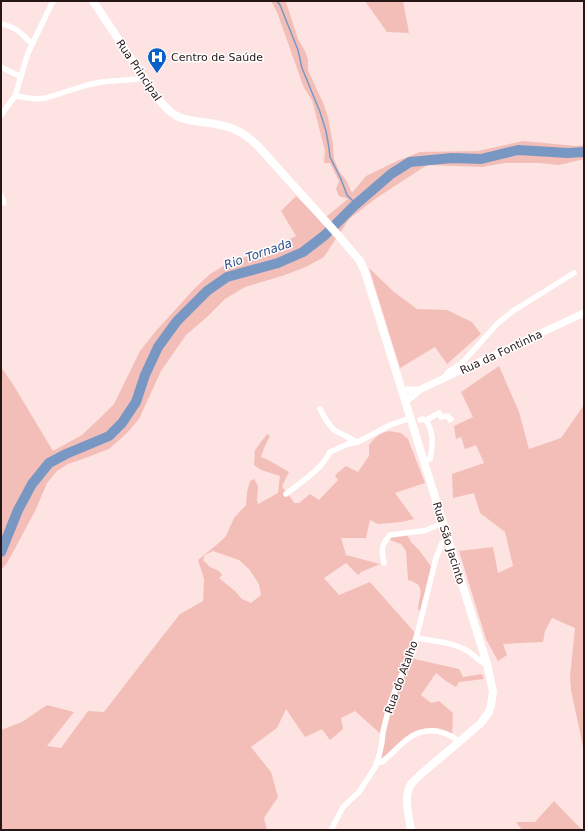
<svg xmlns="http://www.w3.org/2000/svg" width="585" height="831" viewBox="0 0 585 831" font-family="'DejaVu Sans',sans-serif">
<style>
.green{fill:#f4beb8;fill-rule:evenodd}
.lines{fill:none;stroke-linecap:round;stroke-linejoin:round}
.stream{stroke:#7997c3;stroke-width:1.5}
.river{stroke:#7997c3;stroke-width:10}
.minor{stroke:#fff;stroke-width:5.5}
.tertiary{stroke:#fff;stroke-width:7}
.secondary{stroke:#fff;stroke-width:8}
.labels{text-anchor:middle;stroke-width:3;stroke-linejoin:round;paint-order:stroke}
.poi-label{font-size:11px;fill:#261716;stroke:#fff;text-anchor:start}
.street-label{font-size:11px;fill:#261716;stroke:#fff}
.water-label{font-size:12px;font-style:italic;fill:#284f87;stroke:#fff}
</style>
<rect width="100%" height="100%" fill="#fde3e1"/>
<path class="green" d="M271,1H285L286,2L298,39L305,51L308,60V70L324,105L328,117L333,145L334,159L339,171L346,180L352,193L366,176L397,161L420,152L478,151L523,141L576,146L584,145V159L559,165L540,163H504L482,167L427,165L375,199L349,219L340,233L326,217L348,199L339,196L336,189L339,181L330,163H324L325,151L312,100L304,88L277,12Z
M365,1H403L409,33L387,32Z
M296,196L337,237L324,257L306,267L282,276L245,287L225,299L207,317L186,335L161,371L139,419L127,433L109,449L80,460L68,464L57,471L47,483L36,509L19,541L7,563L1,570V367L14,386L53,451L82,435L100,418L114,404L140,351L155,332L195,288L210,274L234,260L265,252L296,236L281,211Z
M369,268L394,292L417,309L447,310L472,322L481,334L447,364L435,347L400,368Z
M499,366L519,412L529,449L561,438L584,405V754L582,742L571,690L570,677L575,628L552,618L545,631L543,642L503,644L507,655L498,661L486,639L459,551L493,547L498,573L513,566L505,532L480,513L474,493L453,498L452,474L484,463L476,445L465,449L461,437L456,439L454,426L473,417L461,392Z
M389,431L401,433L408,439L425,483L395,493L414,519L401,522L378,524L370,520L366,538H341L346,555L380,564L361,572L358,575L346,563L324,578L339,595L370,582L417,635L410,658L459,669L463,677L482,674L484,679L459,682L456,687L446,681L436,673L421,695L431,703L439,701L453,713L452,736L442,732H420L376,763L383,736L355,711L341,718L343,729L330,740L322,729L305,737L286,709L277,728L251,747L271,772L278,797L264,818L267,830H1V730L22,722L47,705L74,712L47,746L61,748L88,711L104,712L151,651L180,614L203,601L204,579L198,560L220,542L226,536L234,518L246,505L247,492L250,481L254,479L258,486L257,500L258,504L278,493L280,476L261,470L254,465L255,450L267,434L270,436L264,448L261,457L270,461L289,472L282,486C285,492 291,496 294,503H299L310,494L319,500L338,480L335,475L346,466L358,472L369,456V445L374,439L380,434ZM213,551L239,560L249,569L259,584L261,595L251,603L242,599L235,591L219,578L222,575L219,571L210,567L203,560L205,555Z
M406,533L411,542L419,550L433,569L422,613L418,609C419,594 427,585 408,580L406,551L401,544L387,539L390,535Z
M554,801L582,830H522L516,822H535Z"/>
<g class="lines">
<path class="stream" d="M277,1L280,5L298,50L302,68L320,112L326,131L329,148L330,157L341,179L347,195L356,204"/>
<path class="river" d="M1,552L18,510L32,484L49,463L66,454L109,436L122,423L136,402L145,375L158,347L177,321L207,291L227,277L278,263L303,252L325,235L354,206L391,174L410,162L452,158L481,159L518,150L568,153L584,152"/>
<path class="minor" d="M1,24C15,26 23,35 32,44
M1,67L21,77
M15,96L36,99L46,98L87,85L101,82L138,79L142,76
M1,115L15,96L28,53L53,1
M1,195L4,203
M446,378V375L448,372L463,362L497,324L513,311L574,273
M320,409L326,420L334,430L357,442
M420,420L422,419L426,420C434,433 433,445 430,459L424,461
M426,420L439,413L441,417L448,416L450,420L451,419
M286,494C300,483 322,469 330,452L348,444L358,442L390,425L411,418
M384,563C381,548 381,546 390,535L421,531H424L443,523
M416,638C433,641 451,642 466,650C474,654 477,661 487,664
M376,763L382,762C401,747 410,728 437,731C446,733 453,736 459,742
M331,830L343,807L359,792L376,766L379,756L382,742L383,732L389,707L397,685L411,655L419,627L436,558L442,543L448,541"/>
<path class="tertiary" d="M402,391L408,390H419
M405,400L413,396L419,390L584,313"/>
<path class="secondary" d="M93,1L154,93C160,101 166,110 175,115C183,120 193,121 202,122C226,125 239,128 257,145L338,235L360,261L365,272L487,664L493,692L491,705L489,712L480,724L420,775C417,778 414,781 411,784C403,797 409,816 411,830"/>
</g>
<defs>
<g id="hospital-pin" transform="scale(1)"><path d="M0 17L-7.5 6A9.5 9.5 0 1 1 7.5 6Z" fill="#0a60c9" stroke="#fff"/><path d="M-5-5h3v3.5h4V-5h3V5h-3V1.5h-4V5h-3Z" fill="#fff"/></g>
</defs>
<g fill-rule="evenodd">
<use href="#hospital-pin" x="157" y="57"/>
</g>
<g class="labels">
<g class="poi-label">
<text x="171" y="61">Centro de Saúde</text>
</g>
<g class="street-label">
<text transform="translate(139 70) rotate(56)" y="4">Rua Principal</text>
<text transform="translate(501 352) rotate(-25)" y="4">Rua da Fontinha</text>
<text transform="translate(449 543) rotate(73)" y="4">Rua São Jacinto</text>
<text transform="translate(401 677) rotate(-70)" y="4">Rua do Atalho</text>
</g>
<g class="water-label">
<text transform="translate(258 254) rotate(-19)" y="4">Rio Tornada</text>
</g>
</g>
<rect width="585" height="831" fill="none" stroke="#261716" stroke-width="4"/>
</svg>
